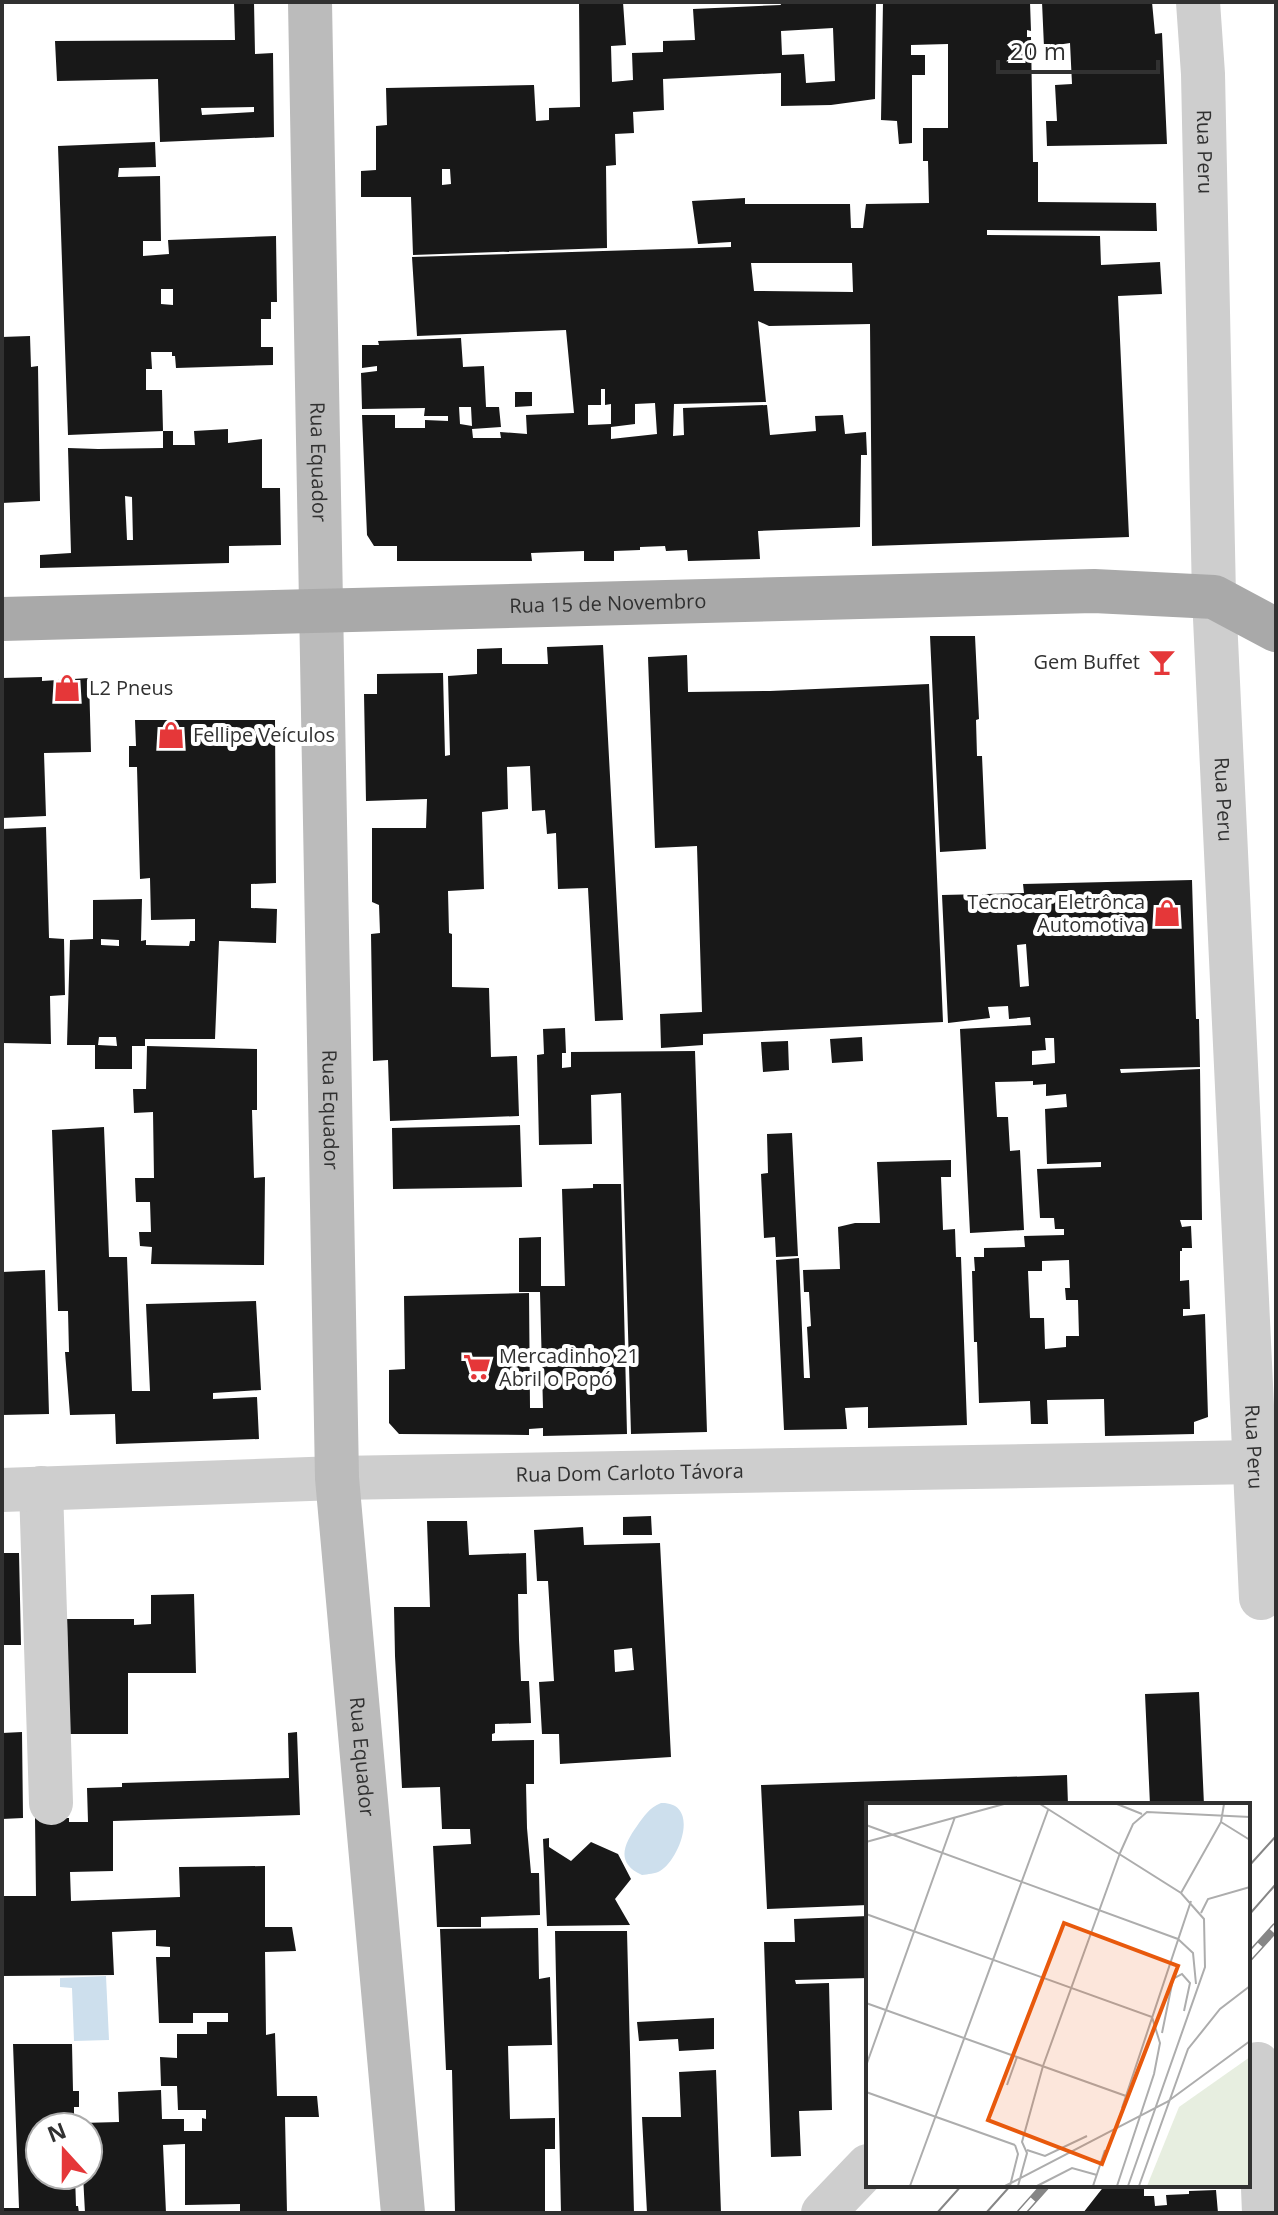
<svg xmlns="http://www.w3.org/2000/svg" width="1278" height="2215" viewBox="0 0 1278 2215" font-family="'Open Sans',sans-serif">
<style>
.water{fill:#cddfed}
.building{fill:#181818;fill-rule:evenodd}
.lines{fill:none;stroke-linecap:round;stroke-linejoin:round}
.street{stroke:#cecece;stroke-width:44}
.secondary{stroke:#bbb;stroke-width:44}
.primary{stroke:#a9a9a9;stroke-width:44}
.tram{stroke:#868686;stroke-width:2}
.rail-casing{stroke:#868686;stroke-width:9}
.rail{stroke:#fff;stroke-width:6;stroke-dasharray:18;stroke-linecap:butt}
.labels{text-anchor:middle;stroke-width:8;stroke-linejoin:round;paint-order:stroke}
.street-label{font-size:20px;fill:#313131;stroke:#fff}
.poi-label{font-size:20px;fill:#313131;stroke:#fff;text-anchor:start}
.inset-road{fill:none;stroke:#adadad;stroke-width:2}
.view{fill:#e8590c;fill-opacity:0.15;stroke:#e8590c;stroke-width:4}
.inset-edge{fill:none;stroke:#313131;stroke-width:4}
</style>
<rect width="100%" height="100%" fill="#fff"/>
<path class="water" d="M661,1803C701,1802 680,1859 660,1871C655,1874 648,1874 642,1875C615,1863 624,1844 637,1826C644,1816 649,1808 661,1803Z
M106,1976L109,2040L74,2041L72,1988L60,1987V1978Z"/>
<path class="building" d="M234,2H254L255,54L273,53L274,137L160,142L158,79L57,81L55,41L235,40ZM254,107V112L202,115L201,108Z
M579,2H623L626,45L611,46L612,82L633,80L632,53L663,52V41L695,40L693,9L781,5L780,2H876L875,99L831,105L781,106V73L663,79L664,110L633,112L634,133L615,134L616,165L606,166L607,248L413,255L411,197H361V171L376,170V126L387,125L386,88L534,85L536,121L549,120V108L580,107ZM833,28L835,81L806,83L804,54L782,55L781,31ZM442,169H450L451,184L442,185Z
M883,2H1030L1031,31L1027,30V37H1031L1033,162H1038V202L1156,203L1157,231L987,230V235L1100,236L1101,265L1160,262L1162,294L1118,296L1129,537L872,546L870,324L769,326L758,321L766,402L674,404L673,436L684,435L683,408L767,405L770,435L816,431L815,416L843,415L845,434L866,432L867,455H861L860,527L758,531L760,559L688,561L687,550L666,551L665,546L640,547V550L614,551V561H584V551L531,553L532,561H397V546H374L367,535L362,415H395V428H425V420L448,421V416H424L425,408L362,409L361,373L377,371V366L362,368V345H379L378,341L461,338L463,367L484,366L486,407H499L501,427L472,429L473,438H501L500,432L527,434L526,415L574,413L566,330L417,336L412,257L731,247V242L698,244L692,201L745,198V204H850L851,228H863L866,204L929,203L928,161H923V128H948V44L911,45V55H925V75H912V143L899,144L897,121L881,120ZM751,263H852L853,292L754,291ZM601,389H605V405L611,404V424L588,425V405H601ZM655,403L657,434L611,439V427L635,424V404ZM459,407H471L472,426L460,424Z
M1042,2H1152L1155,34L1162,33L1167,144L1047,146L1046,121H1057L1055,85L1072,84L1070,43L1044,47Z
M155,142L156,167L119,168L118,177L160,176L161,241H143V256L169,254L168,240L276,236L277,302H271V319H261V347H273V365L176,368L175,356H172V352H151L152,369H146V390H162L163,431L68,435L58,146ZM161,289H173V305L161,304Z
M30,336L31,367L38,366L40,501L2,503V337Z
M515,392H532V406L515,407Z
M228,429V443L262,439V488H280L281,545L229,546V563L40,568V555L71,553L68,448L98,449L163,448V431H173V445H195L194,431ZM125,496L132,497L133,540H127Z
M930,636H975L979,719L976,720L977,756H982L986,849L940,852Z
M603,645L623,1020L595,1021L588,888L558,889L556,833L547,834L545,810L532,811L530,766L507,767L508,809L482,812L484,889L448,891L449,933L452,934V987L489,988L491,1057L517,1056L519,1116L390,1121L388,1060L373,1061L371,934L380,933L379,905L372,902V828H426L427,799L366,801L364,694H377V674L443,673L445,756L450,755L448,676L477,674V649L502,648V664H548L547,647Z
M687,655L688,692L770,691L929,684L943,1022L703,1034V1045L661,1048L660,1014L702,1012L697,846L655,848L648,657Z
M42,677V681L89,678L91,752L44,753L46,816L2,818V678Z
M135,720H275L276,883L251,884V908L277,909L276,943L219,941L215,1039H145V1046H132V1069H95V1045H67L70,940L93,939V900L142,899L141,941L146,940V945L189,946L190,941H195V919L151,920L150,878L140,879L137,767H129V746H136ZM101,939L119,940V946L101,945ZM99,1037H116L117,1046L98,1045Z
M46,827L49,938L64,939L65,995L50,996L51,1044L2,1043V829Z
M1192,880L1196,1019H1199L1200,1067L1120,1069L1121,1073L1200,1069L1202,1220H1180L1182,1227L1191,1226L1192,1248H1182V1251H1180V1281L1189,1280L1190,1309H1183V1316L1205,1314L1208,1417L1194,1422V1434L1105,1436L1104,1399L1047,1400L1048,1424H1031L1030,1401L979,1403L977,1342H974L972,1271H975L974,1257H984V1248L1025,1247L1024,1236L1064,1235V1229H1055L1054,1218H1040L1037,1169L1101,1167V1162L1047,1164L1045,1109L1067,1107L1066,1094L1046,1096V1084L1033,1085V1081L995,1082L997,1117H1008L1010,1151L1020,1150L1024,1230L970,1233L960,1029L1031,1025L1030,1017L1009,1019L1008,1006L988,1007L990,1018L948,1023L942,895L1024,893L1023,884ZM1026,944L1029,986L1020,987L1017,945ZM1045,1038H1054L1055,1063L1032,1065V1051L1046,1050ZM1069,1260L1070,1288H1065L1066,1300H1078L1079,1336H1066V1347L1045,1349L1044,1318H1030L1028,1271H1042V1261Z
M565,1028L566,1053H562V1068L571,1067V1052L695,1051L707,1432L631,1434L621,1093L591,1095L592,1144L539,1145L537,1055L544,1054L543,1029Z
M862,1037L863,1061L832,1063L830,1039Z
M788,1041L789,1070L763,1072L761,1042Z
M147,1046L257,1049V1110H252L254,1178L265,1177L264,1265L151,1264L152,1247L140,1246L139,1232H151L150,1202H136L135,1178H154L153,1112L134,1113L133,1089H146Z
M520,1125L522,1187L393,1189L392,1128Z
M104,1127L109,1257H127L132,1391H150L146,1304L256,1301L261,1390L213,1393V1399L257,1397L259,1439L116,1444L115,1414L70,1415L65,1352H69L68,1311H58L52,1130Z
M792,1133L798,1256L776,1257L775,1237L764,1238L761,1174L768,1173L767,1134Z
M951,1160V1177H941L943,1230L955,1229L956,1257H961L967,1425L868,1428V1407L845,1408L847,1429L784,1430L776,1260L799,1258L804,1378H810L807,1327L811,1326L809,1292H804L803,1270L840,1269L838,1227L855,1223H880L877,1162Z
M593,1184H621L627,1434L543,1436V1428L529,1429V1435L399,1434L389,1423V1370L405,1369L404,1296L529,1293L530,1408H543L540,1292H519V1238L541,1237V1286H565L562,1189L593,1188Z
M45,1270L49,1414L2,1415V1272Z
M651,1516L652,1535H623V1517Z
M427,1521H467L469,1555L526,1553L527,1594H518L519,1640L521,1681H529L531,1723L495,1724V1733L492,1734V1741L534,1740V1784H526L527,1828L531,1873H539L540,1915L481,1917V1927H437L433,1846L471,1844L470,1829H442L440,1787L402,1788L395,1656L394,1607H430Z
M583,1527L584,1545L660,1543L671,1757L560,1764L559,1734H542L539,1682L554,1681L548,1581H537L534,1530ZM632,1648L634,1670L615,1672L614,1650Z
M2,1553H19L21,1645H2Z
M194,1594L196,1673H128V1734H68L67,1619H134V1625L151,1624V1595Z
M1199,1692L1204,1805H1150L1145,1694Z
M22,1732L23,1818L2,1819V1733Z
M297,1732L300,1815L113,1821V1871L70,1872L71,1901L180,1897L179,1867L265,1866V1927H292L296,1951L265,1952L266,2035L275,2033L277,2096H317L319,2117H285L287,2213H240V2204L185,2205V2144L163,2145L166,2213H85L83,2175H88V2127H81V2123L119,2122L118,2092L161,2090L162,2119H184V2131H202V2118L206,2119V2110H178L177,2086H161L160,2057L177,2058V2034H207V2022H228V2013H193V2023H159L156,1957H170V1947L156,1946V1930L112,1932L114,1975L2,1976V1896H36L35,1818H69V1822H88L87,1788L122,1787V1783L289,1778L288,1733Z
M1067,1775L1068,1805H868V1905L767,1909L761,1785Z
M549,1838V1847L571,1861L591,1842L618,1854L631,1879L615,1899L630,1925L547,1926L543,1839Z
M868,1916V1978L795,1980L796,1984L829,1983L832,2110L799,2111L801,2156L771,2157L764,1942H795L794,1919Z
M538,1928L539,1979L550,1977L552,2045L508,2046L510,2119L555,2118V2149H545V2213H455L452,2070H446L440,1929Z
M555,1931H627L634,2213H561Z
M714,2018V2049L679,2051L678,2039L639,2041L637,2022Z
M13,2044H72L73,2091H79V2107H74V2127H40V2175H75L76,2206H78L79,2213H2V2208H19Z
M716,2070L721,2213H647L642,2117H681L679,2072Z
M1105,2185H1144V2196H1154L1155,2206L1167,2205L1166,2195L1189,2194V2191L1216,2190L1218,2213H1083Z"/>
<g class="lines">
<g class="street">
<path id="s1" d="M1198,2L1203,74L1214,597L1261,1598"/>
<path d="M41,1488L51,1803"/>
<path id="s2" d="M2,1490L337,1478L1256,1462"/>
<path d="M1258,2064L1264,2213"/>
<path d="M823,2213L868,2166"/>
</g>
<path class="secondary" id="s3" d="M310,2L337,1478L403,2213"/>
<path class="primary" id="s4" d="M2,619L1094,591L1214,597L1276,630"/>
<path class="tram" d="M1248,1867L1276,1836
M1248,1916L1276,1884
M937,2213L962,2185
M986,2213L1011,2185"/>
<g class="rail-casing">
<path id="rail" d="M1248,1958L1276,1927
M1021,2213L1046,2185"/>
</g>
<use href="#rail" class="rail"/>
</g>
<defs>
<g id="bar-bare" transform="scale(2.16)"><path d="M-6-5H6L.8 .8V4.5H3.5V6h-7V4.5H-.8V.8Z" fill="#e53739" stroke="#fff" stroke-width="2.5" paint-order="stroke"/></g>
<g id="shop-bare" transform="scale(2.16)"><path d="M-5-2.5h2.3a2.7 3.5 0 0 1 5.4 0H5L5.5 6h-11ZM-1.5-2.5h3a1.5 2.3 0 0 0-3 0Z" fill="#e53739" stroke="#fff" stroke-width="2.5" paint-order="stroke"/></g>
<g id="supermarket-bare" transform="scale(2.16)"><path d="M-6-5.5h2.5l.6 2H6L4.5 2H-2.5L-4.4-4H-6ZM-1.5 3.2a1.3 1.3 0 1 0 .1 0ZM3 3.2a1.3 1.3 0 1 0 .1 0Z" fill="#e53739" stroke="#fff" stroke-width="2.5" paint-order="stroke"/></g>
</defs>
<g fill-rule="evenodd">
<use href="#bar-bare" x="1162" y="662"/>
<use href="#shop-bare" x="67" y="688"/>
<use href="#shop-bare" x="171" y="735"/>
<use href="#shop-bare" x="1167" y="913"/>
<use href="#supermarket-bare" x="477" y="1367"/>
</g>
<g class="labels">
<g class="street-label">
<text dy="7" stroke="none"><textPath href="#s1" startOffset="150">Rua Peru</textPath></text>
<text dy="7" stroke="none"><textPath href="#s3" startOffset="460">Rua Equador</textPath></text>
<text dy="7" stroke="none"><textPath href="#s4" startOffset="606">Rua 15 de Novembro</textPath></text>
<text dy="7" stroke="none"><textPath href="#s1" startOffset="798">Rua Peru</textPath></text>
<text dy="7" stroke="none"><textPath href="#s3" startOffset="1108">Rua Equador</textPath></text>
<text dy="7" stroke="none"><textPath href="#s1" startOffset="1446">Rua Peru</textPath></text>
<text dy="7" stroke="none"><textPath href="#s2" startOffset="628">Rua Dom Carloto Távora</textPath></text>
<text dy="7" stroke="none"><textPath href="#s3" startOffset="1756">Rua Equador</textPath></text>
</g>
<g class="poi-label">
<text x="1140" y="669" text-anchor="end">Gem Buffet</text>
<text x="89" y="695">L2 Pneus</text>
<text x="193" y="742">Fellipe Veículos</text>
<text x="1145" y="909" text-anchor="end">Tecnocar Eletrônca<tspan x="1145" dy="23">Automotiva</tspan></text>
<text x="499" y="1363">Mercadinho 21<tspan x="499" dy="23">Abril o Popó</tspan></text>
</g>
</g>
<g transform="translate(866 1803)">
<rect width="384" height="384" fill="#fff"/>
<path d="M384,254V383H281L313,304Z" fill="#e7eee0"/>
<path class="inset-road" d="M174,1L315,90L338,116L339,164L262,383M251,1L276,11M355,19L384,37M0,22L312,136M0,39L138,1M254,50L267,21L281,9L384,14M315,90L355,19L358,1M335,110L342,96L384,84M0,111L286,214L294,240L288,271L251,383M312,136L327,150L330,181M0,200L260,293M296,230L307,176L316,171L324,180L318,208M0,263L89,14M141,282L151,254M0,289L149,342M256,305L325,98M161,347L179,353L221,333M44,383L182,7M139,383L301,299L384,238M144,383L152,351L149,342M152,383L161,350L156,339L177,263L254,50M171,383L206,365L231,372M227,383L239,347M273,383L322,246L354,206L384,183"/>
<path class="view" d="M198,120L312,163L236,361L122,317Z"/>
<rect width="384" height="384" class="inset-edge"/>
</g>
<rect width="1278" height="2215" fill="none" stroke="#313131" stroke-width="8"/>
<g transform="translate(64 2151) rotate(339)"><circle r="38" fill="#ffffff" stroke="#adadad" stroke-width="2"/>
<path d="M0-6L14 30L0 20L-14 30Z" fill="#e53739"/>
<text y="-12" font-size="22" font-weight="bold" text-anchor="middle" fill="#313131">N</text>
</g>
<path d="M998 60v12h160v-12" fill="none" stroke="#313131" stroke-width="4"/>
<text x="1010" y="60" font-size="24" fill="#313131" stroke="#ffffff" stroke-width="6" paint-order="stroke">20 m</text>
</svg>
